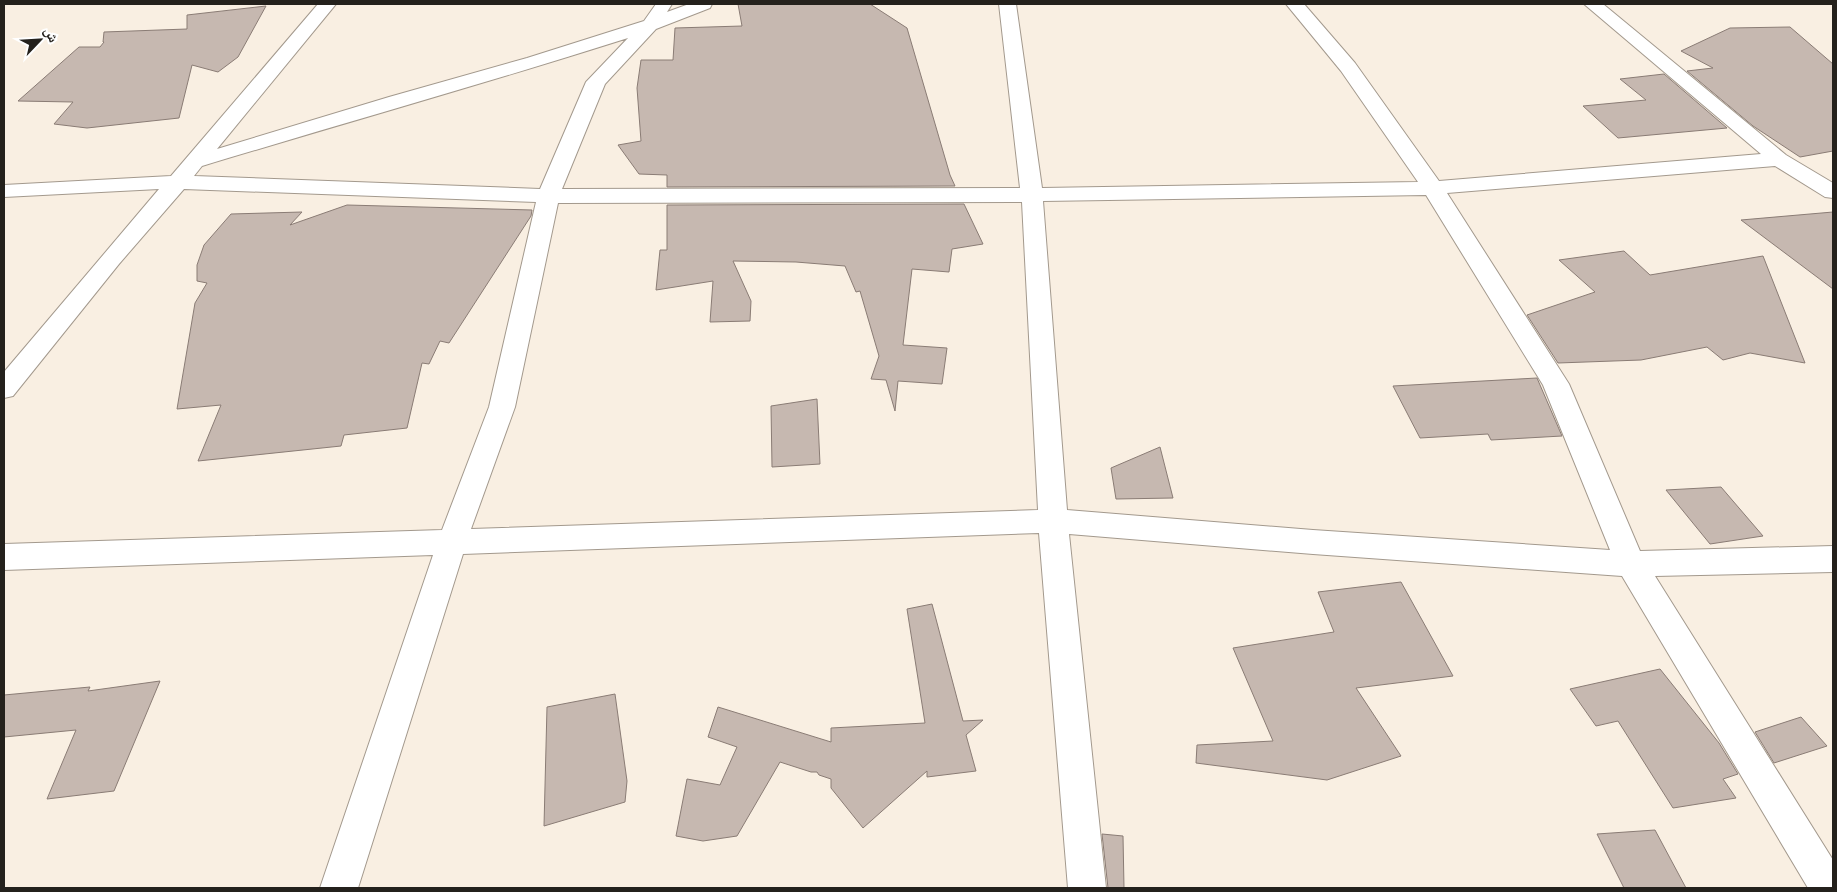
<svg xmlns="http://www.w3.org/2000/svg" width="1837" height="892" viewBox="0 0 1837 892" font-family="Jost,'Noto Naskh Arabic',sans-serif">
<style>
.building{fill:#c6b8b0;stroke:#8a7c75}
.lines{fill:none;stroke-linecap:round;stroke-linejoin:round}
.minor-casing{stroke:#a3998d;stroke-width:2}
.minor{fill:#fff;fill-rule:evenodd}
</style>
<rect width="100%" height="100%" fill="#f9efe2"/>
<path class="building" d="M738,4H870L907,28L950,175L955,186L667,187V175L639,174L618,145L641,141L637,88L641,60H673L675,28L742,26Z
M266,6L238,57L218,72L192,65L179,118L87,128L54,124L73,102L18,101L79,47H100L104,42H103L104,32L187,29V15Z
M1790,27L1833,64V151L1800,157L1753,126L1687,71L1713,68L1681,51L1730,28Z
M1664,74L1727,128L1618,138L1583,106L1646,100L1620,79Z
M964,204L983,244L952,249L949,272L912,269L903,345L947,348L942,384L898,381L895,411L886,380L871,379L879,356L860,291L856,292L845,266L796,262L733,261L751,301L750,321L710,322L713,281L656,290L660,250H667V205Z
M347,205L532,210L531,216L449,343L440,341L429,364L422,363L407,428L344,435L341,446L198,461L221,405L177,409L195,303L207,283L197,281V265L204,245L231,214L302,212L290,225Z
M1833,212V289L1741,220Z
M1624,251L1650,275L1763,256L1805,363L1750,353L1723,360L1707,347L1641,360L1558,363L1527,315L1595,292L1559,260Z
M1537,378L1562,436L1491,440L1488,434L1420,438L1393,386Z
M817,399L820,464L772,467L771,406Z
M1160,447L1173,498L1116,499L1111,468Z
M1721,487L1763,536L1710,544L1666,490Z
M1401,582L1453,676L1356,688L1401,756L1327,780L1196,763L1197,745L1273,741L1233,648L1334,632L1318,592Z
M932,604L963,721L983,720L966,735L976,771L927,777V771L863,828L831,788V779L819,775L817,772H811L780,762L737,836L703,841L676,836L687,779L720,785L737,747L708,737L718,707L831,742V728L925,723L907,609Z
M1660,669L1719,743L1738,774L1723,779L1736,798L1673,808L1618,721L1596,726L1570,689Z
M160,681L114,791L47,799L76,730L4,737V695L90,687L88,691Z
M615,694L627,781L625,802L544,826L547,707Z
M1801,717L1827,746L1774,763L1755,732Z
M1655,830L1686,888H1624L1597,834Z
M1102,834L1123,836L1124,888H1108Z"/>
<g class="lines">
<g class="minor-casing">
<path id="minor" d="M318,4H336L217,149L389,97L527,58L644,21L656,4H672L667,12L689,4H712L710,8L656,29L605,84L562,189L1020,188L999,4H1016L1042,188L1418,182L1341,71L1286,4H1304L1355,63L1439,181L1761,154L1584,4H1603L1786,155L1833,183V198L1825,197L1775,166L1447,193L1569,384L1640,551L1833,546V572L1655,576L1833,860V888H1808L1622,576L1313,554L1069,534L1106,888H1068L1039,533L463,554L358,888H320L433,555L4,570V544L442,530L489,407L536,202L184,189L119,264L13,396L4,398V372L159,189L4,197V185L171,176ZM628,38L586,82L540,189L194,176L202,166C344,123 487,83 628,38ZM1426,195L1543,385L1610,550L1313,530L1067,510L1043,201ZM1022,202L1038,510L471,529L515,407L558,203Z"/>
</g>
<use href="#minor" class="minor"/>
</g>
<rect width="1837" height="892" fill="none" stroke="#24211c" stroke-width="10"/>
<g transform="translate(40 40) rotate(65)" stroke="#ffffff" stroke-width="4" paint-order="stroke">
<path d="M0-4L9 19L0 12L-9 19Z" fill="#24211c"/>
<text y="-8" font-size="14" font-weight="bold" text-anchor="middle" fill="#24211c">ش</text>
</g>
</svg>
